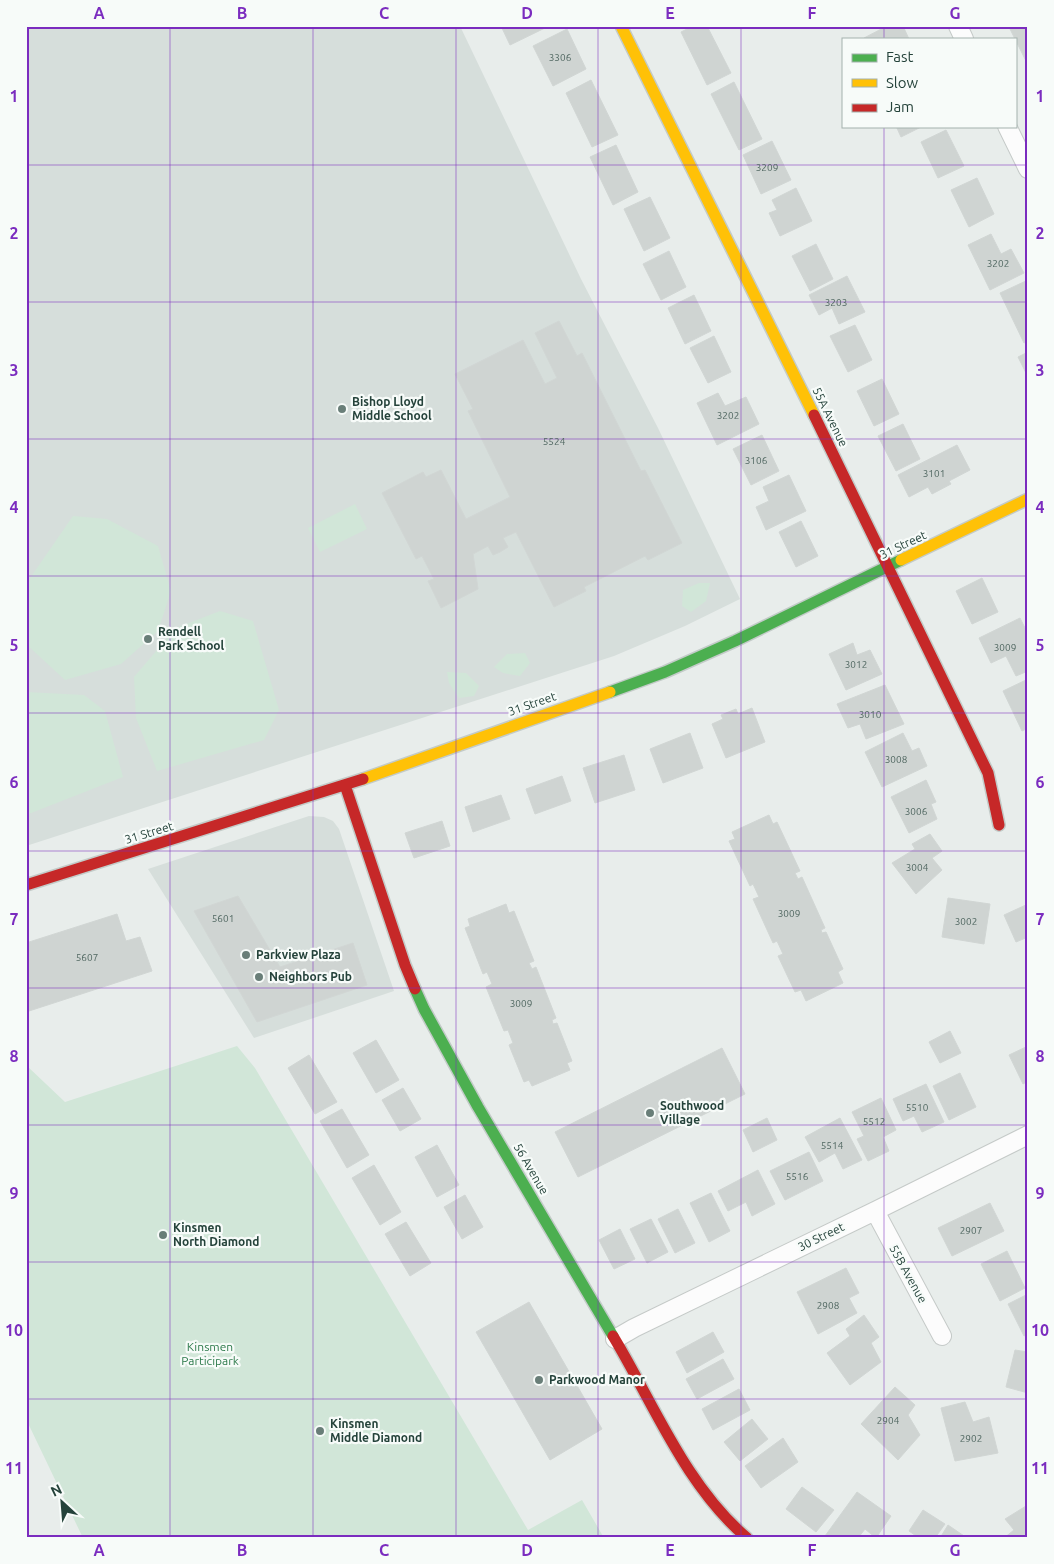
<svg xmlns="http://www.w3.org/2000/svg" width="1054" height="1564" viewBox="0 0 1054 1564" font-family="Ubuntu,sans-serif">
<style>
.built{fill:#d6dedb}
.green{fill:#d1e6d8}
.building{fill:#cfd4d2;stroke:#d1d6d4}
.lines{fill:none;stroke-linecap:round;stroke-linejoin:round}
.street-casing{stroke:#c5cac8;stroke-width:20}
.fast-casing{stroke:#c3cbc8;stroke-width:14}
.slow-casing{stroke:#c3cbc8;stroke-width:14}
.jam-casing{stroke:#c3cbc8;stroke-width:14}
.street{stroke:#fcfcfc;stroke-width:18}
.fast{stroke:#4caf50;stroke-width:11}
.slow{stroke:#ffc107;stroke-width:11}
.jam{stroke:#c62828;stroke-width:11}
.grid{fill:none;stroke:#7b2cbf;stroke-width:1;stroke-opacity:0.55}
.poi-dot{fill:#697e78;stroke:#f7fbf9;stroke-width:2}
.labels{text-anchor:middle;stroke-width:4.5;stroke-linejoin:round;paint-order:stroke}
.number-label{font-size:10px;fill:#506761}
.poi-label{font-size:12px;font-weight:bold;fill:#24423a;stroke:#f7fbf9;text-anchor:start}
.street-label{font-size:12px;fill:#24423a;stroke:#f7fbf9}
.park-label{font-size:12px;fill:#2d7a4b;stroke:#f7fbf9}
.neatline{fill:none;stroke:#7b2cbf;stroke-width:2}
.grid-label{font-size:16px;text-anchor:middle;font-weight:bold;fill:#7b2cbf}
</style>
<rect width="100%" height="100%" fill="#e8edeb"/>
<path class="built" d="M26,26H460L581,279L658,428L740,599L685,626L614,656L26,846Z
M309,816L324,817L333,821L339,829L394,991L254,1038L148,869Z"/>
<path class="green" d="M355,504L367,529L320,552L308,528Z
M73,516L107,519L158,546L171,591L158,631L121,664L65,680L26,644V584Z
M699,583H710L706,601L691,612L682,606L683,590Z
M220,611L253,621L279,710L264,740L157,771L136,718L134,677L176,628Z
M525,653L530,663L520,676L503,673L494,667L507,654Z
M447,672L466,673L479,686L474,696L459,698L449,683Z
M26,692L84,695L105,711L123,777L26,815Z
M237,1046L255,1068L528,1530L582,1500L604,1538H83L26,1419V1065L65,1102Z"/>
<path class="building" d="M501,26H549L510,45Z
M693,26H707L731,73L707,85L681,32Z
M887,26H903L909,39H864V38Z
M1017,26H1028V65L1010,29Z
M567,29L586,69L553,86L533,46Z
M591,80L618,135L592,147L566,93Z
M734,82L762,139L739,150L711,94Z
M896,126H923L901,137Z
M946,130L964,166L938,178L921,142Z
M772,141L791,180L761,194L743,155Z
M616,145L638,192L613,205L590,157Z
M977,178L994,214L969,227L951,190Z
M796,188L812,221L780,236L769,213L777,210L772,200Z
M650,197L670,238L644,251L624,209Z
M991,234L1001,254L1011,249L1024,273L990,290L968,245Z
M816,244L833,279L810,291L792,256Z
M669,251L686,287L661,300L643,264Z
M847,276L865,312L839,324L832,308L819,315L809,295Z
M1028,280V341L1024,343L1000,293Z
M694,295L711,331L685,344L668,308Z
M559,321L577,356L582,353L641,471L645,470L682,543L648,560L645,556L584,587L586,591L554,607L516,532L503,538L508,547L500,552L493,555L488,546L473,554L478,589L441,608L428,581L434,579L422,556L416,559L382,493L423,472L426,477L441,470L466,519L510,497L468,411L473,409L455,374L523,340L545,384L557,378L535,333Z
M855,325L872,360L848,372L830,336Z
M714,336L731,372L708,383L690,348Z
M1028,352V377L1018,357Z
M882,379L899,414L874,426L857,391Z
M718,393L725,406L746,397L759,424L717,445L697,403Z
M903,424L920,459L896,471L878,436Z
M762,435L779,471L751,485L733,449Z
M957,445L970,470L949,481L951,484L932,494L928,487L909,497L898,475Z
M789,475L806,511L766,530L756,507L769,501L763,487Z
M801,521L818,556L796,567L779,532Z
M982,578L998,612L972,624L956,591Z
M1020,618L1028,634V671L1016,676L1006,656L991,663L979,638Z
M853,643L857,655L870,650L882,674L846,690L829,654Z
M1028,679V728L1022,731L1003,691Z
M885,685L904,724L866,739L860,724L848,728L837,704Z
M752,708L765,742L726,758L712,724L723,719L721,715L736,709L738,714Z
M690,733L703,768L663,783L650,749Z
M903,733L912,751L919,748L927,766L882,787L865,752Z
M624,755L635,790L595,803L583,768Z
M562,776L571,801L535,814L526,789Z
M926,780L936,802L931,804L937,819L909,833L891,797Z
M501,795L510,819L473,832L465,807Z
M769,815L773,824L777,822L800,871L795,873L798,879L802,877L825,928L821,930L822,933L826,932L843,969L838,972L843,983L806,1001L801,990L795,992L778,956L783,954L777,941L773,943L753,899L759,897L753,884L750,886L729,841L735,839L732,832Z
M442,821L450,846L414,858L405,833Z
M930,834L942,851L932,858L942,870L916,894L892,863L915,849L912,844Z
M238,896L280,967L353,943L367,985L257,1022L194,911Z
M948,898L990,904L984,944L942,937Z
M506,904L509,913L514,911L534,961L529,963L532,969L536,967L556,1018L552,1020L553,1024L557,1023L572,1061L567,1063L570,1070L532,1086L529,1080L524,1082L509,1045L513,1043L508,1030L504,1031L486,987L492,984L487,972L483,974L465,928L470,926L468,919Z
M1028,904V937L1016,942L1004,915Z
M117,914L126,941L140,937L152,971L26,1012V943Z
M950,1031L961,1053L940,1063L929,1042Z
M376,1040L399,1080L376,1093L353,1053Z
M1028,1046V1081L1023,1084L1009,1055Z
M722,1048L745,1094L578,1177L555,1132Z
M309,1055L337,1102L315,1114L288,1068Z
M960,1073L976,1107L949,1120L933,1086Z
M926,1084L944,1122L922,1132L914,1116L903,1121L893,1099Z
M403,1088L421,1119L400,1131L382,1100Z
M881,1098L896,1130L883,1137L889,1151L868,1161L857,1139L864,1136L852,1112Z
M342,1109L369,1155L347,1168L320,1121Z
M767,1118L777,1140L753,1152L743,1130Z
M840,1118L862,1160L843,1169L835,1153L819,1162L805,1137Z
M437,1145L459,1185L437,1197L415,1157Z
M809,1152L823,1181L785,1200L770,1171Z
M374,1165L401,1212L380,1225L352,1178Z
M758,1170L775,1204L752,1216L746,1202L728,1211L718,1191Z
M711,1193L730,1231L709,1242L690,1203Z
M465,1195L483,1227L462,1239L444,1207Z
M990,1203L1004,1231L952,1256L938,1228Z
M678,1209L695,1243L675,1253L658,1219Z
M651,1219L668,1252L647,1263L630,1229Z
M406,1222L431,1263L410,1276L385,1234Z
M620,1229L635,1259L614,1269L599,1240Z
M1007,1251L1025,1288L1000,1301L981,1264Z
M846,1268L859,1293L849,1298L857,1313L818,1334L797,1292Z
M1028,1294V1334L1024,1336L1008,1304Z
M529,1302L602,1429L550,1460L476,1332Z
M864,1315L879,1337L871,1343L881,1362L850,1385L827,1353L850,1336L846,1329Z
M713,1332L724,1352L687,1373L676,1352Z
M1015,1350L1028,1352V1393L1006,1387Z
M723,1359L734,1379L697,1399L686,1379Z
M895,1387L915,1405L908,1415L920,1435L898,1460L861,1424Z
M739,1389L750,1410L713,1430L702,1409Z
M965,1402L973,1422L989,1417L998,1453L955,1461L941,1408Z
M752,1419L768,1439L740,1461L724,1442Z
M783,1438L798,1462L761,1488L745,1466Z
M802,1487L834,1510L816,1532L786,1509Z
M857,1492L891,1516L876,1538L865,1529L858,1538H828L825,1536Z
M1026,1506L1028,1508V1538H1004L1014,1530L1005,1519Z
M923,1510L945,1524L935,1538H919L909,1531Z
M948,1525L967,1538H940Z"/>
<g class="lines">
<g class="street-casing">
<path id="street" d="M958,26L964,39
M1007,126L1028,169
M875,1211L942,1336
M615,1339L634,1328L875,1211L1028,1135"/>
</g>
<g class="fast-casing">
<path id="fast" d="M610,692L665,672L735,641L901,560
M415,989L424,1009L478,1107L613,1336"/>
</g>
<g class="slow-casing">
<path id="slow" d="M621,26L814,415
M901,560L1028,499
M363,779L610,692"/>
</g>
<g class="jam-casing">
<path id="jam" d="M814,415L988,773L999,825
M345,785L405,965L415,989
M26,885L363,779
M613,1336C654,1404 685,1485 747,1538"/>
</g>
<use href="#street" class="street"/>
<use href="#fast" class="fast"/>
<use href="#slow" class="slow"/>
<use href="#jam" class="jam"/>
</g>
<path class="grid" d="M170,26V1538M313,26V1538M456,26V1538M598,26V1538M741,26V1538M884,26V39M884,126V1538M26,165H1028M26,302H1028M26,439H1028M26,576H1028M26,713H1028M26,851H1028M26,988H1028M26,1125H1028M26,1262H1028M26,1399H1028"/>
<g class="poi-dot">
<circle cx="342" cy="409" r="5"/>
<circle cx="148" cy="639" r="5"/>
<circle cx="246" cy="955" r="5"/>
<circle cx="259" cy="977" r="5"/>
<circle cx="650" cy="1113" r="5"/>
<circle cx="163" cy="1235" r="5"/>
<circle cx="539" cy="1380" r="5"/>
<circle cx="320" cy="1431" r="5"/>
</g>
<g class="labels">
<g class="number-label">
<text x="560" y="61">3306</text>
<text x="767" y="171">3209</text>
<text x="998" y="267">3202</text>
<text x="836" y="306">3203</text>
<text x="728" y="419">3202</text>
<text x="554" y="445">5524</text>
<text x="756" y="464">3106</text>
<text x="934" y="477">3101</text>
<text x="1005" y="651">3009</text>
<text x="856" y="668">3012</text>
<text x="870" y="718">3010</text>
<text x="896" y="763">3008</text>
<text x="916" y="815">3006</text>
<text x="917" y="871">3004</text>
<text x="789" y="917">3009</text>
<text x="223" y="922">5601</text>
<text x="966" y="925">3002</text>
<text x="87" y="961">5607</text>
<text x="521" y="1007">3009</text>
<text x="917" y="1111">5510</text>
<text x="874" y="1125">5512</text>
<text x="832" y="1149">5514</text>
<text x="797" y="1180">5516</text>
<text x="971" y="1234">2907</text>
<text x="828" y="1309">2908</text>
<text x="888" y="1424">2904</text>
<text x="971" y="1442">2902</text>
</g>
<g class="poi-label">
<text x="352" y="406">Bishop Lloyd<tspan x="352" dy="14">Middle School</tspan></text>
<text x="158" y="636">Rendell<tspan x="158" dy="14">Park School</tspan></text>
<text x="256" y="959">Parkview Plaza</text>
<text x="269" y="981">Neighbors Pub</text>
<text x="660" y="1110">Southwood<tspan x="660" dy="14">Village</tspan></text>
<text x="173" y="1232">Kinsmen<tspan x="173" dy="14">North Diamond</tspan></text>
<text x="549" y="1384">Parkwood Manor</text>
<text x="330" y="1428">Kinsmen<tspan x="330" dy="14">Middle Diamond</tspan></text>
</g>
<g class="street-label">
<text transform="translate(830 417) rotate(64)" y="4">55A Avenue</text>
<text transform="translate(903 545) rotate(-25)" y="4">31 Street</text>
<text transform="translate(532 704) rotate(-19)" y="4">31 Street</text>
<text transform="translate(149 833) rotate(-17)" y="4">31 Street</text>
<text transform="translate(531 1169) rotate(60)" y="4">56 Avenue</text>
<text transform="translate(821 1237) rotate(-26)" y="4">30 Street</text>
<text transform="translate(908 1274) rotate(61)" y="4">55B Avenue</text>
</g>
<g class="park-label">
<text x="210" y="1351">Kinsmen<tspan x="210" dy="14">Participark</tspan></text>
</g>
</g>
<rect width="1054" height="1564" fill="none" stroke="#f7fbf9" stroke-width="55"/>
<rect x="842" y="38" width="175" height="90" fill="#f7fbf9" stroke="#a3b1ad"/>
<rect x="852" y="54" width="25" height="8" fill="#4caf50" stroke="#a3b1ad"/>
<text x="886" y="62" font-size="15" fill="#24423a">Fast</text>
<rect x="852" y="79" width="25" height="8" fill="#ffc107" stroke="#a3b1ad"/>
<text x="886" y="88" font-size="15" fill="#24423a">Slow</text>
<rect x="852" y="104" width="25" height="8" fill="#c62828" stroke="#a3b1ad"/>
<text x="886" y="112" font-size="15" fill="#24423a">Jam</text>
<g transform="translate(62 1502) rotate(334)" stroke="#f7fbf9" stroke-width="4" paint-order="stroke">
<path d="M0-4L9 19L0 12L-9 19Z" fill="#24423a"/>
<text y="-8" font-size="14" font-weight="bold" text-anchor="middle" fill="#24423a">N</text>
</g>
<rect x="28" y="28" width="998" height="1508" class="neatline"/>
<g class="grid-label">
<text x="99" y="19">A</text>
<text x="242" y="19">B</text>
<text x="384" y="19">C</text>
<text x="527" y="19">D</text>
<text x="670" y="19">E</text>
<text x="812" y="19">F</text>
<text x="955" y="19">G</text>
<text x="14" y="102">1</text>
<text x="1040" y="102">1</text>
<text x="14" y="239">2</text>
<text x="1040" y="239">2</text>
<text x="14" y="376">3</text>
<text x="1040" y="376">3</text>
<text x="14" y="513">4</text>
<text x="1040" y="513">4</text>
<text x="14" y="651">5</text>
<text x="1040" y="651">5</text>
<text x="14" y="788">6</text>
<text x="1040" y="788">6</text>
<text x="14" y="925">7</text>
<text x="1040" y="925">7</text>
<text x="14" y="1062">8</text>
<text x="1040" y="1062">8</text>
<text x="14" y="1199">9</text>
<text x="1040" y="1199">9</text>
<text x="14" y="1336">10</text>
<text x="1040" y="1336">10</text>
<text x="14" y="1474">11</text>
<text x="1040" y="1474">11</text>
<text x="99" y="1556">A</text>
<text x="242" y="1556">B</text>
<text x="384" y="1556">C</text>
<text x="527" y="1556">D</text>
<text x="670" y="1556">E</text>
<text x="812" y="1556">F</text>
<text x="955" y="1556">G</text>
</g>
</svg>
